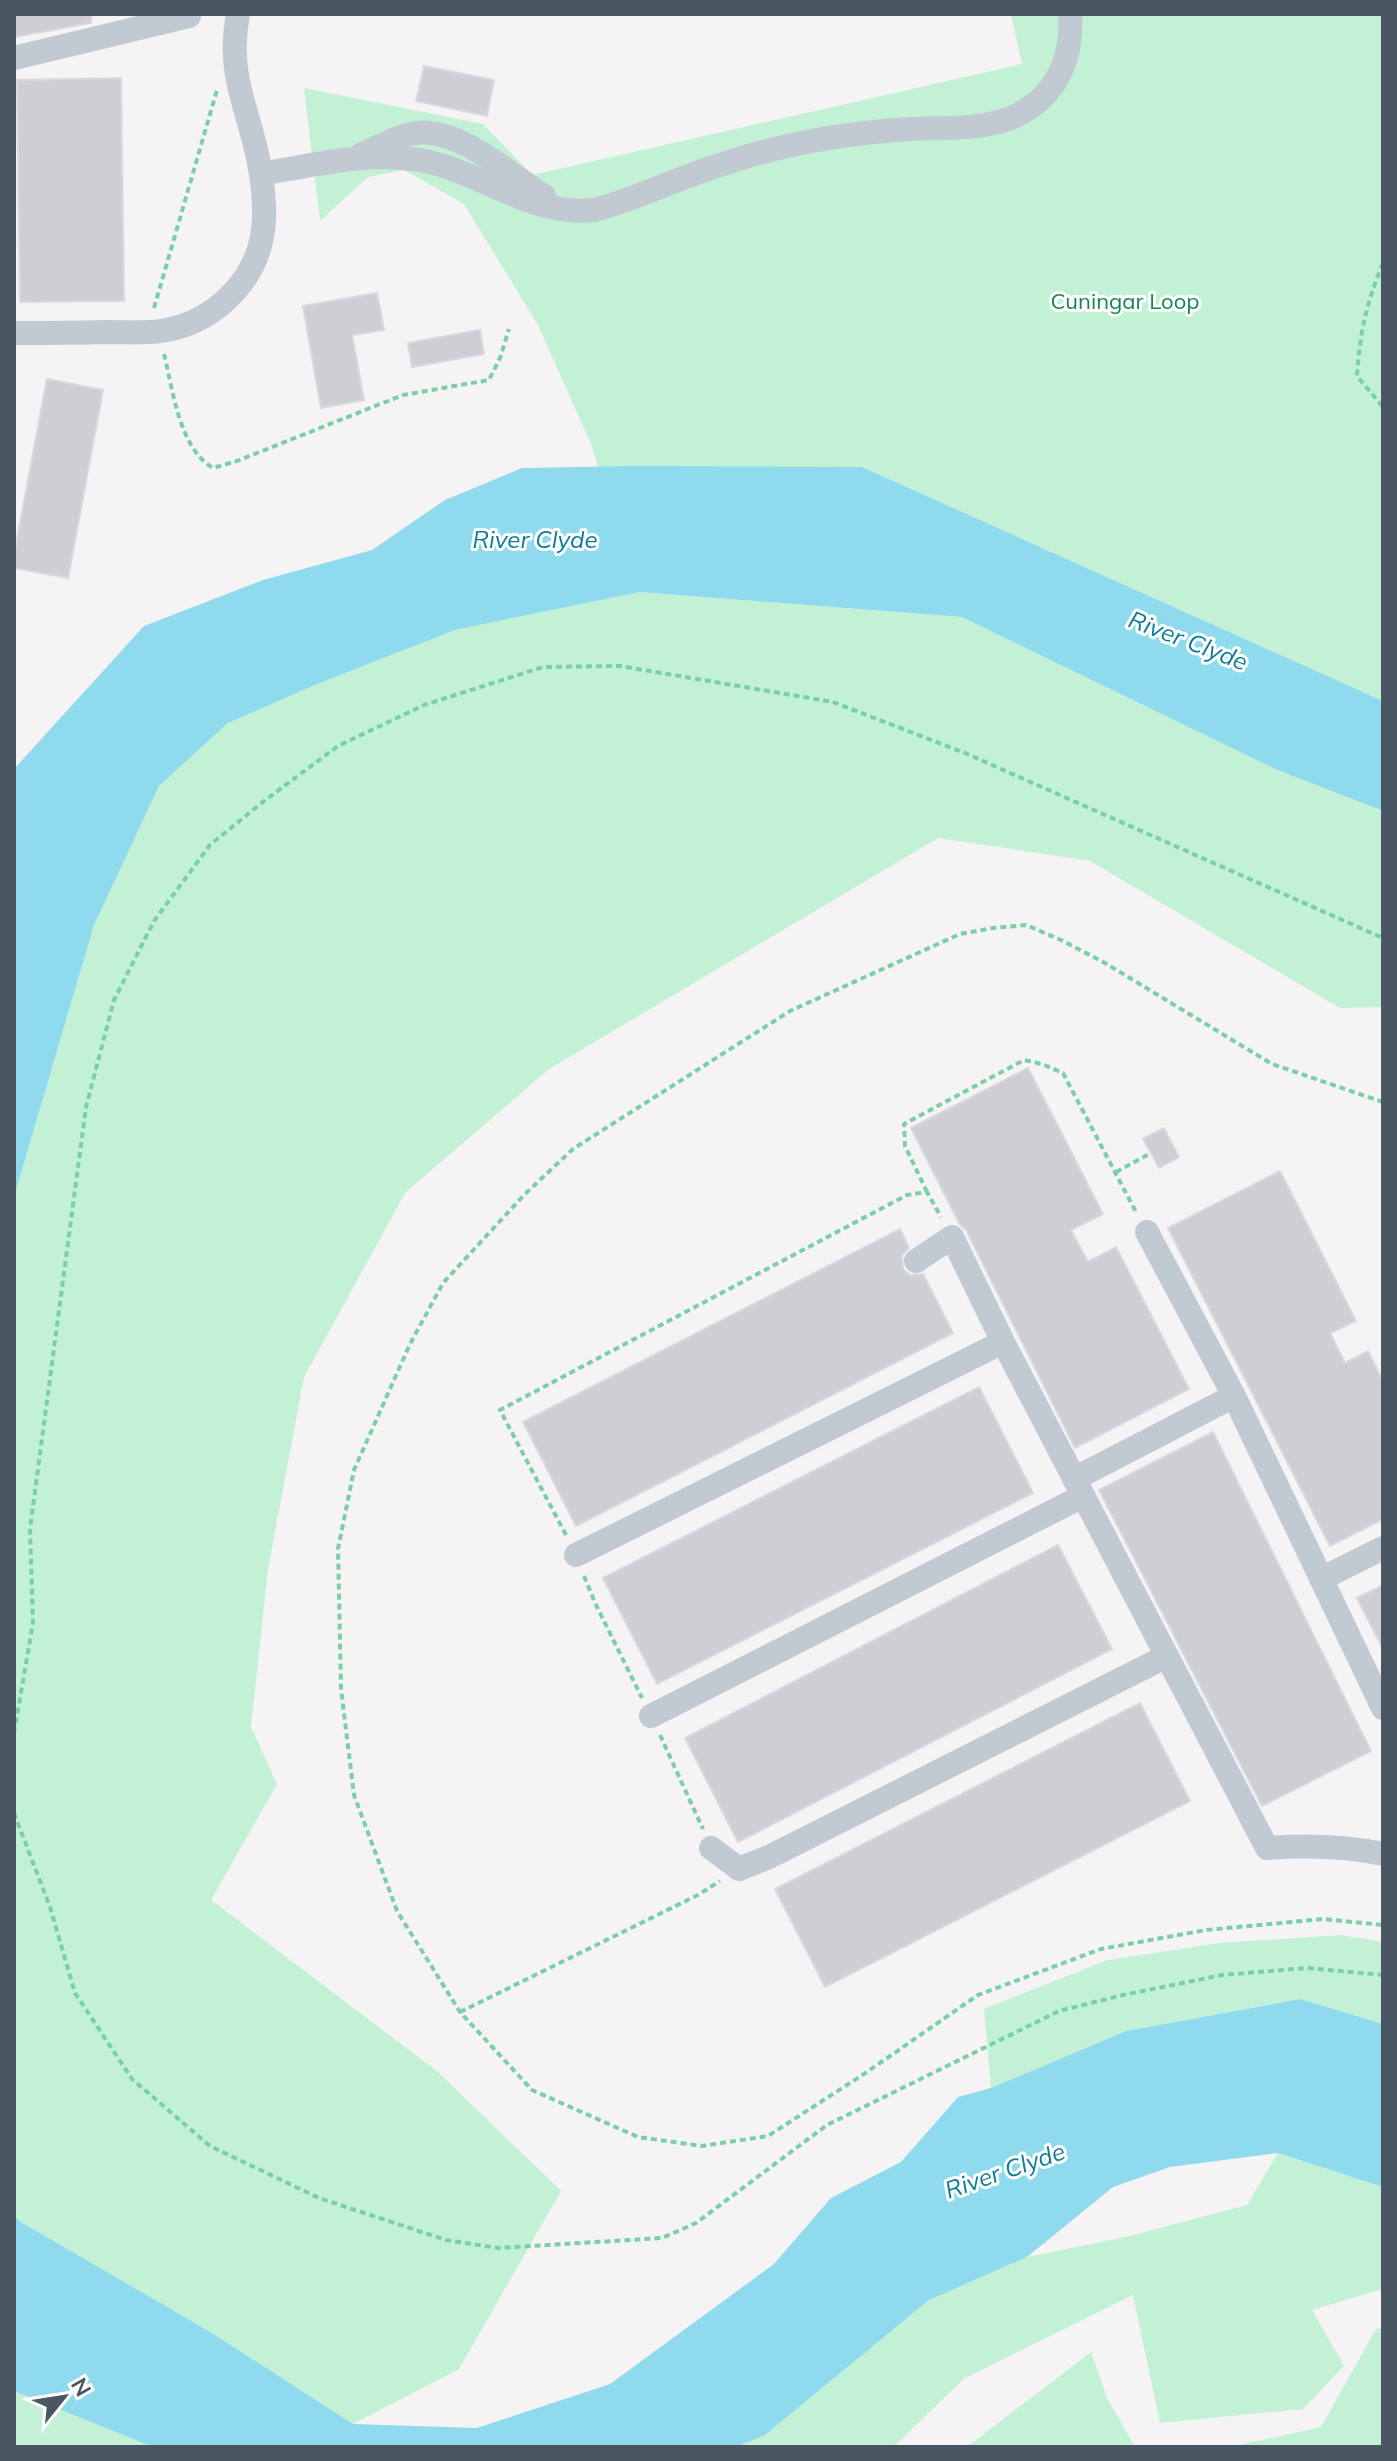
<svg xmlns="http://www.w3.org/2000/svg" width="1397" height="2461" viewBox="0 0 1397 2461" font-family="Mulish,sans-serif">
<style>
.green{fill:#c3f1d5}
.water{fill:#90daee}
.building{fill:#cdcfd5;stroke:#d7d9de;stroke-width:2}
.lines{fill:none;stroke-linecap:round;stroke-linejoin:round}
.path{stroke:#7ad0a6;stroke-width:4;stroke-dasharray:6 4;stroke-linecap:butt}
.minor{stroke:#c1cad2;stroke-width:24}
.labels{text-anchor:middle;stroke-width:6;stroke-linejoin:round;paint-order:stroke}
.park-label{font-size:22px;fill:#17864f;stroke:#fff}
.water-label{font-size:24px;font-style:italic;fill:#0c7c9b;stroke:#fff}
</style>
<rect width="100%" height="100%" fill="#f5f3f3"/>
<path class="green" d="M1011,14H1383V701L862,467H598L592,446L538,325L464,204L404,170L368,177L320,221L304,88L483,124L532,175L1022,64Z
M640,592L962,617L1275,769L1383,811V1007L1340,1008L1090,861L938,838L549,1069L405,1193L304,1377L268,1569L251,1727L277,1784L211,1900L438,2072L561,2191L459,2369L353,2424L212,2333L21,2222L14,2216V1197L94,925L159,786L228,723L315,685L455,630Z
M1342,1935L1383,1942V2024L1299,1999L1126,2031L991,2088L984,2009L1108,1960L1220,1943Z
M1278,2153L1383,2187V2289L1312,2310L1344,2366L1303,2409L1160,2423L1133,2295L965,2378L893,2447H736L765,2435L929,2300L1027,2257L1130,2236L1247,2205Z
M1383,2328V2447H1230L1321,2427L1376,2329Z
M1091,2352L1107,2398L1135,2447H967Z
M14,2391L153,2447H14Z"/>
<path class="water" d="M635,466L862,467L1383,701V811L1275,769L962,617L640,592L455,630L315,685L228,723L159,786L94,925L14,1197V769L144,626L263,580L372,550L445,500L522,468Z
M1300,1999L1383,2024V2187L1278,2153L1170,2167L1113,2187L1027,2257L929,2300L765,2435L736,2447H153L14,2391V2216L21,2222L212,2333L353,2424L477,2428L610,2384L774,2264L831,2198L901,2162L958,2097L991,2088L1126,2031Z"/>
<path class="building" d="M14,14H91V23L14,37Z
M424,66L494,80L487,116L416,101Z
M121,78L124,301L20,302L17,80Z
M377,293L384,330L352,335L364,400L321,408L303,306Z
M480,330L484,354L412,367L408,343Z
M47,379L103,390L68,578L14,568V555Z
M1028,1068L1103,1214L1071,1230L1088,1262L1116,1247L1189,1389L1075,1448L966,1230L960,1225L911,1128Z
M1164,1128L1179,1157L1159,1168L1143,1139Z
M1280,1171L1356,1321L1330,1333L1345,1363L1368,1351L1383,1381V1519L1330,1546L1168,1228Z
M900,1229L909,1248L902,1255L903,1269L910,1275L923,1274L953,1333L576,1526L523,1422Z
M979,1387L1033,1493L657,1684L603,1578Z
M1213,1432L1371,1751L1262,1806L1099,1490Z
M1058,1545L1112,1649L738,1842L685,1738Z
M1383,1585V1649L1357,1598Z
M1140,1703L1190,1801L825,1987L775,1889Z"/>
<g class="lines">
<path class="path" d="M1383,263C1366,305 1360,331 1357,376L1383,407
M154,308L217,90
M164,354C173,390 179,448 213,468L237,461L403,395L489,380L500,358L509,329
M1383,1102L1272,1064L1105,963L1061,940L1026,925L993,928L960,934L790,1011L573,1149L524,1195L443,1283L410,1344L354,1470L338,1549L341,1689L354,1795L397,1911L460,2012L532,2090L638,2137L702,2146L768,2136L867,2072L978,1995L1101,1949L1206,1930L1323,1919L1383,1925
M1116,1172L1151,1153
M927,1192L905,1146L904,1124L1024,1060L1042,1064L1063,1073L1137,1214
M566,1535L500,1410L907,1195L927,1192L941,1217
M584,1576L596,1605L642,1698
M14,1733L33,1623L30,1529L86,1107L114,1000L154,921L210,845L264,801L338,746L424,705L543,667L620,666L833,702L965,753L1383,938
M660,1735L703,1829
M14,1813L50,1907L75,1993L132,2079L210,2146L319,2198L446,2240L498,2248L662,2238L696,2223L827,2125L1059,2011L1123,1995L1222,1975L1307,1968L1383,1975
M460,2012L698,1895L720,1881"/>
<path class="minor" d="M14,58L189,16
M362,154C379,147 397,136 415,133C459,127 509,174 544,196
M261,174C314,165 371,150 425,161C483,173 532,217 594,210C637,199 677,178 720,165C781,144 845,133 910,129C946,127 991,131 1023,112C1059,91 1073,55 1070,14
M14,333C45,333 75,333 106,332C126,332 147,334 167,330C213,321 253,284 262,237C267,211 263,183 258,158C246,102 227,74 238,14
M1147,1232L1234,1396L1383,1708
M916,1261L952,1237L1003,1342L1267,1848C1305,1845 1346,1846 1383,1854
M1074,1479L1234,1396
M576,1555L1003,1342
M1321,1579L1383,1548
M651,1716L1083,1496
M711,1848L739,1869L769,1857L1167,1656"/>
</g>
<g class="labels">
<g class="park-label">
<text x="1125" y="309">Cuningar Loop</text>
</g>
<g class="water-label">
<text x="535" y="548">River Clyde</text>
<text transform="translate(1188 641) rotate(21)" y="8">River Clyde</text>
<text transform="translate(1005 2171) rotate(-19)" y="8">River Clyde</text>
</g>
</g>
<rect width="1397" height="2461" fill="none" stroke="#4a5661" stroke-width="32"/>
<g transform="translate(64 2397) rotate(60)" stroke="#ffffff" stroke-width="6" paint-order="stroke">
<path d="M0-6L14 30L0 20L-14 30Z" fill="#4a5661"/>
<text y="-12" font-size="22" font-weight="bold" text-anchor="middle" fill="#4a5661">N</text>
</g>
</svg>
